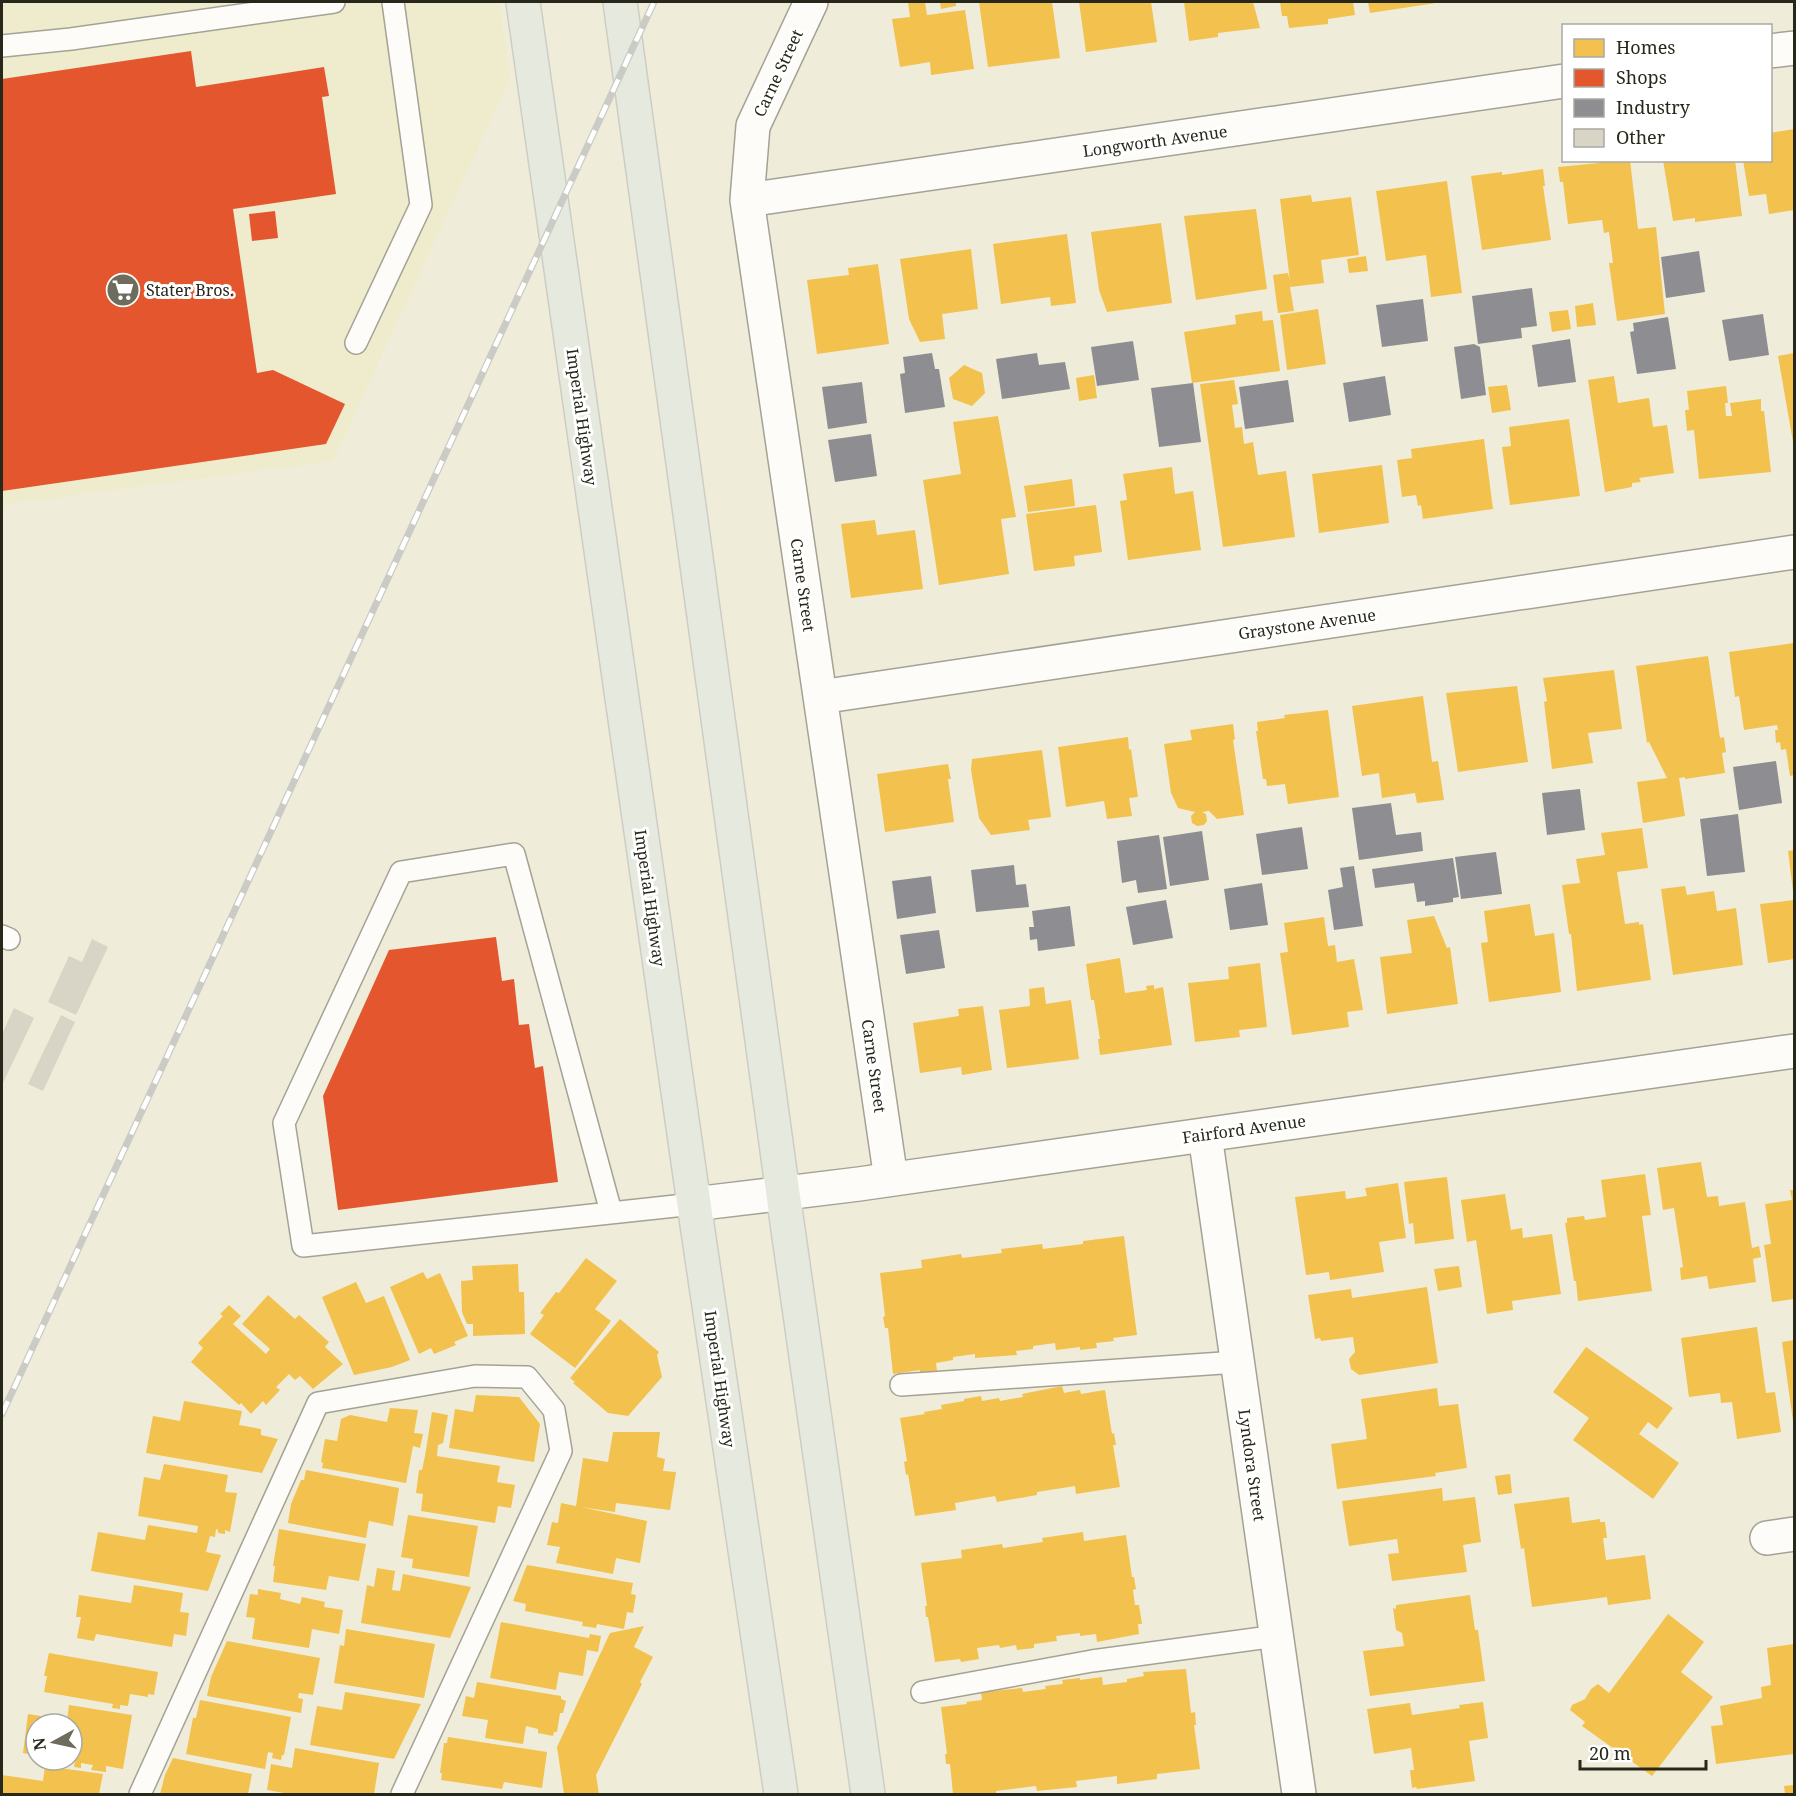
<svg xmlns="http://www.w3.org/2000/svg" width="1796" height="1796" viewBox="0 0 1796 1796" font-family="'Noto Serif',serif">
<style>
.built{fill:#eeeccc}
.homes{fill:#f2c14e}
.shops{fill:#e4572e}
.industry{fill:#8d8d92}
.building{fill:#d8d4c6}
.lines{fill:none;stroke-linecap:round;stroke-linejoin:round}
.lane-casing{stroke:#a4a294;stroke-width:24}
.street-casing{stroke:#a4a294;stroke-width:36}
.secondary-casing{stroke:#a4a294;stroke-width:36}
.primary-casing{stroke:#cecdc4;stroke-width:36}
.lane{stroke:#fdfcf9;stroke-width:21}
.street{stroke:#fdfcf9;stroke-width:33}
.secondary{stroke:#fdfcf9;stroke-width:33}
.primary{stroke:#e6e9dd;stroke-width:33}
.rail-casing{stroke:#cbcbc6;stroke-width:7}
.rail{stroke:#fff;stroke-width:4.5;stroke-dasharray:14;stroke-linecap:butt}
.labels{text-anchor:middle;stroke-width:6;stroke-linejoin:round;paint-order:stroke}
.street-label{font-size:16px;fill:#27271a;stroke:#fff}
.poi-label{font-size:16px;fill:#27271a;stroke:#fff;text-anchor:start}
</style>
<rect width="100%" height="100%" fill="#efedda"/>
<path class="built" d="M2,2H499L510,79L333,461L2,505Z"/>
<path class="homes" d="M908,2H925L927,15L965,10L974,69L931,75L930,62L900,67L892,19L910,17Z
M940,2H956V6L941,9Z
M979,2H1052L1060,58L988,67Z
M1079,2H1151L1157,42L1086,52Z
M1184,2H1253L1260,28L1218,33V37L1189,41Z
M1280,2H1353L1355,15L1328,19V24L1289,28L1287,16H1282Z
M1368,2H1436V3L1370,13Z
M1794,129V210L1769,214L1766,194L1749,196L1743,160H1770V133Z
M1599,160H1630L1638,229L1656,227L1665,314L1617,321L1609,263H1613L1609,232L1604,233L1602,220L1568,224L1563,182H1560L1558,167L1599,163Z
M1663,160H1735L1742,216L1695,222V218L1673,221Z
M1543,169L1545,186H1543L1551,240L1482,250L1471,176L1502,172V175Z
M1447,181L1462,293L1431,297L1426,255L1386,261L1376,191Z
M1311,195L1312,202L1351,197L1359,255L1321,260L1324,283L1290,287L1294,311L1278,313L1273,275L1288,273L1290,281L1280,199Z
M1256,209L1267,289L1196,300L1184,216Z
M1161,223L1172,303L1107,312L1099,290L1091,232Z
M1067,234L1076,303L1051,306L1050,297L1001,304L993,244Z
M971,249L978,309L942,314L945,339L920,342L909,319L900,259Z
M1366,256L1368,271L1349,273L1347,259Z
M878,264L889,344L817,354L807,280L849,275L848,268Z
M1593,303L1596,325L1577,327L1575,306Z
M1318,309L1326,364L1287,370L1280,315Z
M1568,310L1571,329L1552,332L1549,312Z
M1262,311L1263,321L1273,320L1280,371L1192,383L1184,332L1236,324L1235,315Z
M1794,353V442H1793L1778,356Z
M964,365L982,373L985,393L972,406L953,399L949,378Z
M1094,375L1097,398L1079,401L1076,378Z
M1614,376L1618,403L1649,398L1653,427L1667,425L1674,473L1639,478L1641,482L1632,483V487L1605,492L1588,380Z
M1234,380L1238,404L1232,405L1235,428L1242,427L1244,444L1253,442L1258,475L1286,471L1295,537L1223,547L1200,384Z
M1507,385L1511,410L1492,413L1488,387Z
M1726,386L1728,403H1725L1726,416H1732L1730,403L1761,399V411H1764L1771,472L1699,479L1694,430L1687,431L1685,410H1689L1687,391Z
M998,416L1016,517L1001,519L1009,574L939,585L923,480L961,474L953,422Z
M1569,419L1580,496L1510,505L1502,447L1511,446L1509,427Z
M1484,439L1493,509L1423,519L1421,505L1418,506L1416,495L1402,497L1397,460L1412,458L1411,449Z
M1382,465L1389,523L1319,533L1312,474Z
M1172,467L1175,494L1193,491L1201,550L1128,560L1120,501L1127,500L1123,474Z
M1072,479L1075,506L1028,512L1024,486Z
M1096,505L1102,552L1074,556L1075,566L1034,571L1026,514Z
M875,520L877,535L915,530L923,589L851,598L841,524Z
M1794,643V775L1790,776L1786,749L1781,750L1780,742L1776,743L1775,730H1778L1777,725L1744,730L1739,696L1735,697L1729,652Z
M1708,656L1720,738L1724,737L1726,752L1722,753L1725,773L1685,779V777L1679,778L1685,816L1643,823L1637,782L1667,778L1649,742L1647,743L1636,666Z
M1614,670L1622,729L1588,733L1593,763L1552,769L1544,702L1547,701L1543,678Z
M1517,686L1528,762L1458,772L1446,693Z
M1423,696L1432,762L1438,761L1444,800L1417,803L1415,793L1382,798L1379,773L1362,776L1352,706Z
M1328,710L1339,797L1288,804L1285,784L1267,786L1266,779H1263L1256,731H1258L1257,722L1285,718L1284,715Z
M1233,724L1235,739L1233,740L1244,815L1217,819L1209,811L1202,812L1206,814L1207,821L1204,825L1197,826L1192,823L1191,816L1195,812L1178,808L1171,793L1164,744L1192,740L1190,730Z
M1128,737L1129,750L1131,749L1138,797L1129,798L1132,816L1107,819L1104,801L1066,807L1058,747Z
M1042,750L1051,817L1028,820L1030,830L991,835L979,818L971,770L972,759Z
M948,764L951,779H948L954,822L885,832L877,774Z
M1642,828L1648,868L1617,872L1625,924L1639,922V925L1643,924L1651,980L1577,991L1571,934H1569L1562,885L1580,883L1576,859L1605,855L1601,833Z
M1794,850V891H1793L1788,851Z
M1685,886L1687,895L1714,891L1717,911L1736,908L1743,965L1673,975L1661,889Z
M1794,900V959L1768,963L1760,904Z
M1530,904L1535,936L1554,933L1561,992L1489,1002L1481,943L1488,942L1484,911Z
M1434,916L1447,948L1450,947L1458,1004L1387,1014L1380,957L1412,953L1407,920Z
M1324,917L1328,946L1335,945L1337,962L1354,959L1363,1010L1347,1012L1349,1027L1292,1035L1280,953L1288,952L1284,923Z
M1120,958L1125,993L1147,990L1146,986L1154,985V989L1163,987L1172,1045L1100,1055L1098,1039H1100L1094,1000H1091L1086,964Z
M1260,963L1267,1027L1239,1030L1240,1037L1195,1042L1188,983L1229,979L1228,967Z
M1044,987L1046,1004L1071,1000L1079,1059L1007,1068L999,1010L1030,1006L1029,989Z
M983,1006L992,1070L962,1075L961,1067L920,1073L913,1023L959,1016L958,1009Z
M1701,1162L1707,1197L1718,1196L1719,1206L1745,1202L1752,1248L1759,1246L1761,1257L1753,1259L1756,1282L1709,1289L1707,1276L1681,1280L1680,1268L1683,1267L1674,1208L1663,1210L1657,1168Z
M1645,1174L1651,1215L1642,1216L1652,1291L1578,1301L1576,1281H1574L1565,1223H1567V1218L1584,1216L1585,1220L1606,1217L1601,1180Z
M1447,1177L1454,1239L1415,1244L1413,1223L1409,1224L1404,1182Z
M1398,1183L1406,1238L1379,1242L1384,1272L1330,1280L1329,1272L1306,1275L1295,1197L1345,1191L1346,1199L1367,1196L1365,1188Z
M1790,1190H1794V1299L1772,1302L1764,1245L1771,1244L1765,1204L1792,1200Z
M1505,1194L1511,1230L1522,1228L1523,1238L1552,1234L1561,1294L1512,1301L1513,1310L1487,1314L1476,1240L1467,1242L1461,1200Z
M1124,1236L1137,1335L1113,1338L1114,1341L1096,1343L1097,1348L1080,1350V1347L1056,1350L1055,1343L1033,1346V1349L1016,1351L1017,1355L975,1358V1354L953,1357V1360L936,1363L937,1371L920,1373V1370L893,1374L888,1328H885L883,1317L885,1316L880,1273L922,1268L921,1260L961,1254L962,1258L1002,1253L1001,1249L1042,1244L1043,1249L1083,1244V1241Z
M586,1258L617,1281L595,1309L611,1321L575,1368L530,1334L544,1315L540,1313L556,1292L559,1293Z
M518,1264L519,1292H524L525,1334L473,1336V1324H467L462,1312L461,1281L473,1280L472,1266Z
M1459,1266L1462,1287L1438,1291L1434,1269Z
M423,1272L427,1279L440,1273L468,1336L454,1342L456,1345L434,1354L431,1348L419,1354L390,1287Z
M356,1282L366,1303L384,1296L410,1360L392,1367L354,1375L322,1297Z
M1427,1287L1438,1363L1359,1375L1351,1369L1349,1359L1355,1352L1353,1337L1321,1341L1320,1338L1315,1339L1308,1295L1351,1289L1352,1298Z
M268,1295L295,1319L299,1315L329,1342L325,1347L343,1364L313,1389L300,1376L295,1380L289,1374L276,1387L280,1390L266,1405L263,1401L251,1414L241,1403L239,1405L191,1362L203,1348L198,1343L223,1316L220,1314L229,1305L241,1316L233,1324L266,1354L270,1349L242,1324Z
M620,1319L659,1352L657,1355L662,1377L628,1416L608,1413L573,1383L575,1382L570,1378Z
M1757,1327L1766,1393L1775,1392L1781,1432L1737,1439L1732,1402L1721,1403L1720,1393L1689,1397L1681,1338Z
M1794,1340V1421H1793L1782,1342Z
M1586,1347L1673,1408L1657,1429L1648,1422L1639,1434L1679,1463L1653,1499L1573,1440L1589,1418L1553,1392Z
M1062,1386L1064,1393L1080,1390L1081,1394L1105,1390L1112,1434L1114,1433L1116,1445H1113L1120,1487L1076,1494L1075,1486L1037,1492V1495L997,1502L995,1496L955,1503L956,1510L915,1516L908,1474L906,1475L904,1462L907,1461L900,1418L925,1414L924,1412L942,1409L941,1405L964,1401V1399L981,1396L982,1401L999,1398L1000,1401L1023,1397L1022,1394Z
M1437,1388L1439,1406L1458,1404L1467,1468L1435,1473L1436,1476L1337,1489L1331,1444L1367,1439L1361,1399Z
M476,1395L519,1397L540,1424L534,1462L449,1448L455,1409L473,1412Z
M184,1401L242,1411L239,1425L261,1429V1435L278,1439L262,1473L146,1453L153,1416L180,1421Z
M390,1408L418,1410L414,1433L423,1434L420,1448L413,1446L406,1483L322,1468L323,1463L321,1462L325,1439L337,1441L341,1419L350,1415L387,1422Z
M432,1412L448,1415L443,1443L438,1445L437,1456L500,1466L497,1482L515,1485L511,1508L498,1506L495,1523L421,1511L423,1494L416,1493L419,1470H422L425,1456Z
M613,1432H660L657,1457L665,1459L663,1471L676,1472L670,1510L616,1503L615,1512L581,1507L647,1521L640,1563L616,1558L613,1574L556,1563L560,1547L547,1545L552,1522L558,1523L561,1503L576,1506L583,1458L608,1462Z
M164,1464L228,1475L225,1492L237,1493L230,1532L225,1530V1534L218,1533V1530L216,1529L215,1537L210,1536L206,1552L221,1555L208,1591L91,1571L98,1532L145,1540L148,1525L197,1533L198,1526L138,1516L144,1477L160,1480Z
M306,1470L399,1488L393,1526L369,1521L366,1538L288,1523L291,1504L301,1480H304Z
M1510,1474L1512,1493L1498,1495L1495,1476Z
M1442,1488L1443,1501L1475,1497L1481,1542L1463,1545L1467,1572L1392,1581L1388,1554L1399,1553L1397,1539L1349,1546L1342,1501Z
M1569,1497L1572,1523L1600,1519V1522H1605L1607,1538H1603L1606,1560L1645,1555L1651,1599L1608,1605L1607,1597L1532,1607L1524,1548L1521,1549L1514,1504Z
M408,1515L478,1526L469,1577L412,1568L413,1559L401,1557Z
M279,1529L366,1544L359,1581L329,1576L326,1590L273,1582L275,1566H273Z
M1083,1532L1084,1541L1126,1535L1132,1577H1134L1136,1589L1133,1590L1135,1605H1139L1142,1624H1138L1139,1634L1097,1642L1096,1634L1080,1636V1633L1056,1636L1057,1641L1034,1644V1648L1017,1650L1016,1645L1000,1648L999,1645L977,1648L979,1659L961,1662L960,1659L935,1662L928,1617H926L925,1606H927L921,1563L962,1558L961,1550L1002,1544L1003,1548L1043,1542L1042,1538Z
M527,1565L633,1583L631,1594L636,1595L633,1613L627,1612L624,1629L597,1624L596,1628L582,1626L583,1622L525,1611L526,1604L513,1601Z
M377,1568L395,1571L392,1590L400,1591L403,1574L471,1587L450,1638L361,1623L367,1585L374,1587Z
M134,1585L183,1593L180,1612L189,1613L186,1636L174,1634L172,1647L96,1634L94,1641L77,1638L81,1617H76L79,1595L131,1603Z
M258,1589L281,1593L280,1599L300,1604L302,1597L325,1602L324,1607L343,1610L339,1634L312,1629L309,1648L252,1639L255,1618L246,1617L250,1594L258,1595Z
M1470,1595L1475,1630H1478L1485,1681L1370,1696L1363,1651L1404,1646L1402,1633L1396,1630L1393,1608L1396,1609V1605Z
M1668,1614L1704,1642L1681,1672L1713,1697L1652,1776L1582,1726L1585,1722L1570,1710L1572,1705L1585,1699L1591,1689L1598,1684L1609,1693Z
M501,1622L589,1638L590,1634L601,1636L598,1652L587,1650L583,1676L559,1672L556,1690L490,1678Z
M644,1626L634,1647L653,1657L640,1682L642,1684L596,1775L599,1794H564L557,1747L610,1633Z
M346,1629L435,1644L424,1698L334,1683L340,1645L344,1646Z
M227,1641L320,1658L313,1695L299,1693L298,1698L303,1699L301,1713L207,1696L211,1677Z
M1794,1644V1754L1716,1764L1711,1726L1723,1725L1720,1706L1762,1698L1761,1687L1771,1685L1767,1648Z
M49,1653L158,1672L154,1695L148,1694V1697L130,1694L128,1706L120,1705V1709L112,1708L113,1704L44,1692L47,1676H44Z
M1186,1669L1191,1713L1195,1712L1196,1725H1194L1200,1769L1157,1774V1779L1117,1784V1776L1076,1781L1077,1787L1037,1791L1036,1786L996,1791V1794H953L950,1764H946L945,1754H947L941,1707L967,1704L966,1702L982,1700L981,1692L1022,1688L1023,1692L1046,1689L1045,1686L1063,1684L1062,1680L1080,1678V1680L1102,1677L1103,1685L1127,1682V1679L1144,1676L1143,1672Z
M477,1682L561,1696V1699L566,1701L563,1713H560L557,1732H554L553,1736L538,1733V1729L526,1726L523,1744L485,1738L488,1720L462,1716L466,1696L474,1698Z
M345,1692L421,1704L394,1759L310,1745L317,1706L342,1710Z
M200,1700L291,1717L284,1755H282L281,1760L272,1758L273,1753L268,1752L265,1769L186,1754L193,1718H196Z
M1483,1702L1488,1738L1469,1741L1475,1781L1417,1789L1416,1787L1412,1788L1410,1770H1414L1411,1748L1374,1754L1367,1709L1410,1703L1412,1715L1460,1708L1459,1705Z
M69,1705L132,1715L123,1769L106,1766V1772L91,1770L93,1765L81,1763V1768L74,1767L75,1761H72V1724H36V1755L23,1753L28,1714L67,1720Z
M448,1737L547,1752L542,1788L504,1782L502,1789L441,1780L442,1773H440L444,1743H447Z
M295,1748L379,1763L374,1794H290L267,1790L271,1764L292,1768Z
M173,1758L252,1774L248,1794H160L165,1775Z
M45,1766L103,1774L99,1794H2V1775L43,1781Z
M1794,1785V1794H1785L1784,1786Z"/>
<path class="shops" d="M191,51L196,87L324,67L329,96L322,97L336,194L233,209L257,373L273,370L345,404L326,444L2,491V79Z
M275,211L278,238L252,241L249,214Z
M496,937L502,981L514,979L519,1025L529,1024L535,1068L543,1066L558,1182L338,1210L323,1096L389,950Z"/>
<path class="industry" d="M1699,251L1705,292L1666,298L1661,257Z
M1532,288L1537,326L1521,328L1522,338L1478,344L1472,296Z
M1423,299L1428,341L1382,347L1376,305Z
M1763,314L1769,355L1729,361L1722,320Z
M1668,317L1676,369L1637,374L1630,332L1634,331L1633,323Z
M1570,339L1576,382L1538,387L1532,345Z
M1133,341L1139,380L1097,386L1091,347Z
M1474,344L1480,347L1486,395L1461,399L1454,347Z
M932,353L935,369H939L945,407L905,413L900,374L905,373L903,357Z
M1037,353L1039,365L1065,362L1070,389L1002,399L996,359Z
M1385,376L1391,415L1349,422L1343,383Z
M1288,380L1294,422L1245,429L1239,387Z
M862,382L867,423L828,429L822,387Z
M1193,383L1201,442L1159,447L1151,388Z
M871,434L877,476L835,482L828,440Z
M1776,761L1782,803L1739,810L1733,767Z
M1580,789L1585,830L1547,835L1542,793Z
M1391,803L1396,835L1421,832L1423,851L1359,860L1352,808Z
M1738,814L1745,872L1707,876L1700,819Z
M1302,827L1308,869L1262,875L1256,834Z
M1202,831L1209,880L1170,886L1163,837Z
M1159,835L1167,889L1138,893L1136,880L1122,883L1117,841Z
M1496,852L1502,894L1461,899L1455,857Z
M1453,858L1459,897L1453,898V902L1425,906V901L1417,902L1414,883L1375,888L1372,869Z
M1014,865L1016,885L1026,884L1029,907L976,912L971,870Z
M1354,866L1363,926L1334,930L1328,890L1343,887L1340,868Z
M931,876L936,913L897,919L892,881Z
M1262,883L1268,925L1230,930L1224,889Z
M1166,900L1173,938L1133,945L1126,907Z
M1070,906L1075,946L1038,951L1037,939L1030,940L1029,927H1034L1032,911Z
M939,930L945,968L906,974L900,935Z"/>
<path class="building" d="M92,939L108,947L76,1015L48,1002L69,956L82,962Z
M14,1008L34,1018L2,1085V1034Z
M61,1015L75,1022L43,1091L28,1084Z"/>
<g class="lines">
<g class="lane-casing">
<path id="lane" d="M2,46L71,39L334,2
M356,343L421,205L393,2
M2,936L9,939
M611,1212L514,854L401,872L284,1123L303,1246L694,1204
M901,1385L1237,1362
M922,1692L1092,1661L1277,1636
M140,1794L318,1403L475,1376L527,1377L554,1410L561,1451L402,1794"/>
</g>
<g class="street-casing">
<path id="street" d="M811,2L753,126L747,200L891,1179
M1770,51L1794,48
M747,200L1564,81
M820,697L1794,552
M1205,1135L1299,1794
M1767,1538L1794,1534"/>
</g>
<g class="secondary-casing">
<path id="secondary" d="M694,1204L859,1184L1794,1051"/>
</g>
<g class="primary-casing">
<path id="primary" d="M523,2L694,1204L781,1794
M620,2L783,1194L868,1794"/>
</g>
<use href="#lane" class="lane"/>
<use href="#street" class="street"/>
<use href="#secondary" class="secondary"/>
<use href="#primary" class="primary"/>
<g class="rail-casing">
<path id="rail" d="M2,1414L654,2"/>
</g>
<use href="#rail" class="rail"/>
</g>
<defs>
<g id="supermarket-disc" transform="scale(1.725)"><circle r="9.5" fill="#6d6c5d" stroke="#fff"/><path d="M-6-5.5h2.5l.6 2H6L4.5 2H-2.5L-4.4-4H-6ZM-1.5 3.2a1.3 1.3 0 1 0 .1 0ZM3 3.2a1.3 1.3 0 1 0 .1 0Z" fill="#fff"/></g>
</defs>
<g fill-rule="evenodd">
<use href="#supermarket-disc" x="123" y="290"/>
</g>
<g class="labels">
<g class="street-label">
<text transform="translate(778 73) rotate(-65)" y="6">Carne Street</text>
<text transform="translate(1155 141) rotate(-8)" y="6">Longworth Avenue</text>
<text transform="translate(582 417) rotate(82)" y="6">Imperial Highway</text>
<text transform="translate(803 585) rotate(82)" y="6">Carne Street</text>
<text transform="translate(1307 624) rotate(-8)" y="6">Graystone Avenue</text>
<text transform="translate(650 898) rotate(82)" y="6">Imperial Highway</text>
<text transform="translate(874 1066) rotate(82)" y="6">Carne Street</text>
<text transform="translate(1244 1129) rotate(-8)" y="6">Fairford Avenue</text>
<text transform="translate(720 1379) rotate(82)" y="6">Imperial Highway</text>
<text transform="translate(1252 1465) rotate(82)" y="6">Lyndora Street</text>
</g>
<g class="poi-label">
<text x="146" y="296">Stater Bros.</text>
</g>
</g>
<rect width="1796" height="1796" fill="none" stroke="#27271a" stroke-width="6"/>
<rect x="1562" y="24" width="210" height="138" fill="#ffffff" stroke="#a9a9a3" stroke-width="1.5"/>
<rect x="1574" y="39" width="30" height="18" fill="#f2c14e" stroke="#a9a9a3" stroke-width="1.5"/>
<text x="1616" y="54" font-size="18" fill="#27271a">Homes</text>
<rect x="1574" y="69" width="30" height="18" fill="#e4572e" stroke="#a9a9a3" stroke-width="1.5"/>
<text x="1616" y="84" font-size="18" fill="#27271a">Shops</text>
<rect x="1574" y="99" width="30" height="18" fill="#8d8d92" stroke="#a9a9a3" stroke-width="1.5"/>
<text x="1616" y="114" font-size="18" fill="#27271a">Industry</text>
<rect x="1574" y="129" width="30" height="18" fill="#d8d4c6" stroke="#a9a9a3" stroke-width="1.5"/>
<text x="1616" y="144" font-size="18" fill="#27271a">Other</text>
<g transform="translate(54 1742) rotate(262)"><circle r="28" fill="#ffffff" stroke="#a9a9a3" stroke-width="1.5"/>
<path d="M0-4.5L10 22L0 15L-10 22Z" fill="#6d6c5d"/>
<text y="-9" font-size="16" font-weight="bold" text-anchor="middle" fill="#27271a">N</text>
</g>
<path d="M1580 1760v9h126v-9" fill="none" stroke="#27271a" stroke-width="3"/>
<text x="1589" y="1760" font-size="18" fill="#27271a" stroke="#ffffff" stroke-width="4.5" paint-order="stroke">20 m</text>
</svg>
